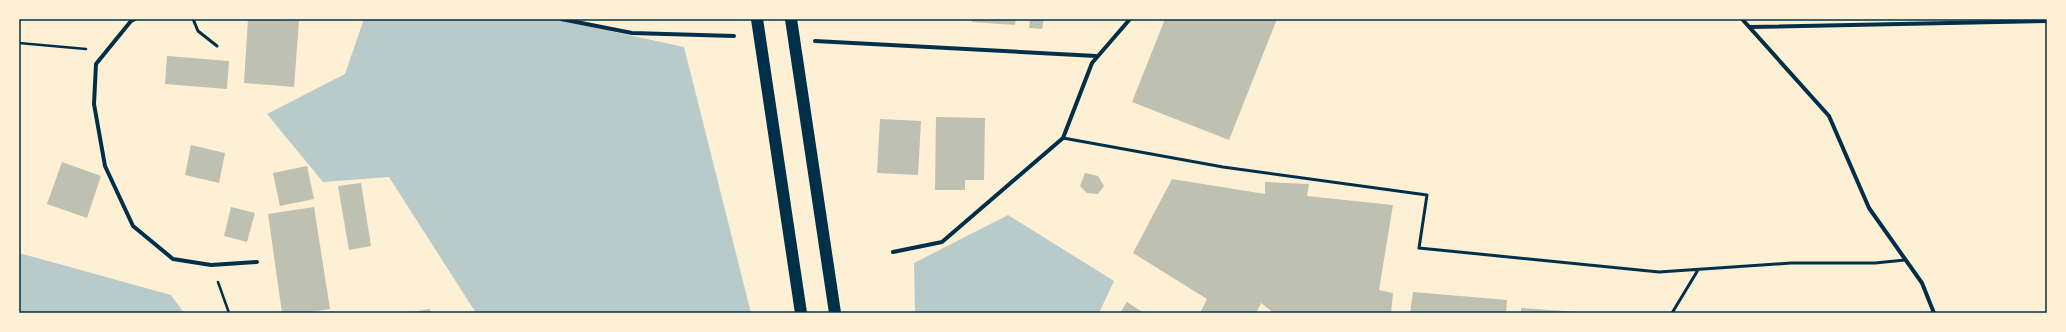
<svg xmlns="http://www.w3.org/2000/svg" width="2066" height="332" viewBox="0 0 2066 332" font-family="'Roboto Condensed',sans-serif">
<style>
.green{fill:#b9caca}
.building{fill:#bec0b2}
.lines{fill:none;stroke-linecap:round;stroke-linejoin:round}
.path{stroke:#003049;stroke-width:2.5}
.service{stroke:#003049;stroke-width:3}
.minor{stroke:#003049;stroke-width:4}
.motorway{stroke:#003049;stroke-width:12}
.neatline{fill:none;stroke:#003049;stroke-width:1.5}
</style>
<rect width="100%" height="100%" fill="#fdf0d5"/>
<path class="green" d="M364,19H554L684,47L751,313H476L389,177L323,182L267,114L345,74Z
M1008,215L1114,281L1099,313H915L914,263Z
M19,253L171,295L184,313H19Z"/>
<path class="building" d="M248,19L299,21L294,87L244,83Z
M972,19H1016L1015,25L972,22Z
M1030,19H1044L1042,29L1029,28Z
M1165,19H1277L1229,140L1132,102Z
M167,56L229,61L227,89L165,84Z
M936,117L985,118L984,180H965V190H935Z
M880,119L921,121L918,175L877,173Z
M191,145L225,153L219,183L185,175Z
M62,162L101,176L87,218L47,204Z
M307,166L314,199L280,206L273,173Z
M1085,173L1098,176L1104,186L1098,194L1087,193L1080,186Z
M1172,179L1265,194V182L1309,184L1307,196L1393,205L1379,290L1393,293L1391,313H1274L1261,303L1256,313H1200L1207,299L1133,253Z
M361,183L371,246L349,250L338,186Z
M231,207L255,213L247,242L224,236Z
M314,207L330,309L303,313H282L268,214Z
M1413,292L1507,300L1506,313H1410Z
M1127,302L1144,313H1120Z
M1521,308L1578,312V313H1521Z
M430,309L431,313H411V312Z"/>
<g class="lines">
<path class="path" d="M19,43L86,49
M218,282L229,313"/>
<path class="service" d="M193,19L198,31L217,46
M1063,138L1223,167L1427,195L1419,248L1659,272L1791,263H1875L1905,260
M1672,313L1698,270"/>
<path class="minor" d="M135,19L131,21L96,64L94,104L105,166L133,226L173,259L211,265L257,262
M561,19L632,33L734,36
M1742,19L1829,116L1869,208L1922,283L1934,313
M1750,27L2047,21
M815,41L1096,56
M893,252L942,242L1063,138L1092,63L1130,19"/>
<path class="motorway" d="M757,19L801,313
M791,19L835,313"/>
</g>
<rect width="2066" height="332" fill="none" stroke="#fdf0d5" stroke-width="40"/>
<rect x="20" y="20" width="2026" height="292" class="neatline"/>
</svg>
